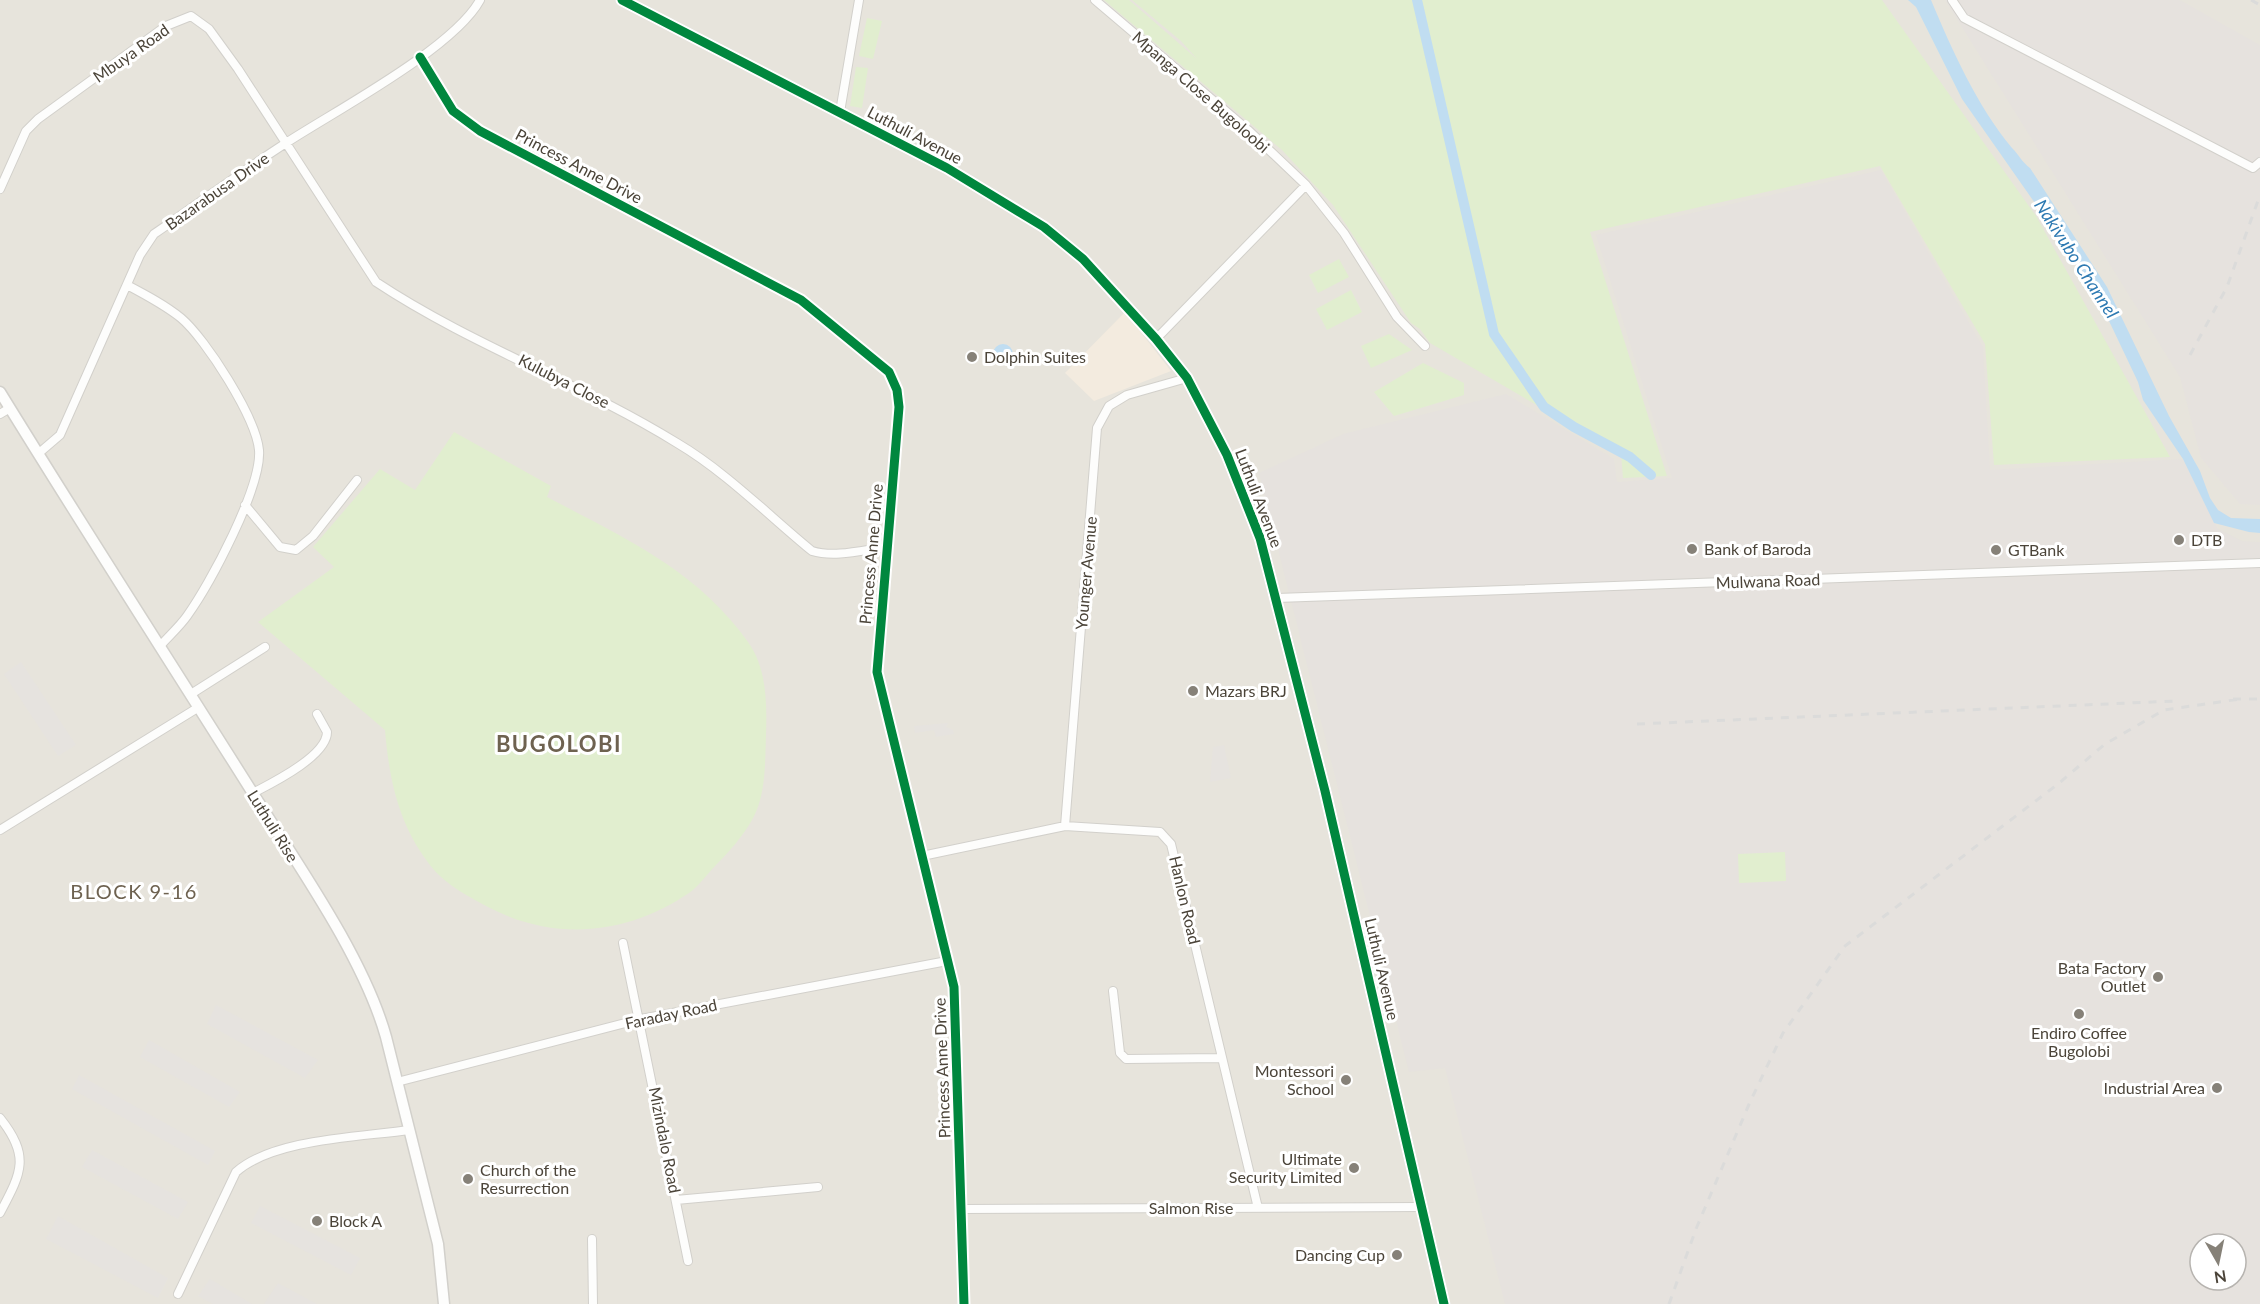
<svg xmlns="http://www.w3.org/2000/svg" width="2260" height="1304" viewBox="0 0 2260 1304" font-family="Lato,sans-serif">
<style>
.residential{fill:#e7e4dc;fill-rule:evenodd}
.commercial{fill:#f3ebdf}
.industrial{fill:#e6e2de;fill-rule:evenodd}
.green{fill:#e1eecf}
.parking{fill:#e6e3df}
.water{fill:#c0ddf1}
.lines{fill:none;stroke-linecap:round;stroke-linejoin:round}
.canal{stroke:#c0ddf1;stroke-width:10}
.minor-casing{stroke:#d2d0cb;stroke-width:10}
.tertiary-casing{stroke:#d2d0cb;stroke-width:13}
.minor{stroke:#fdfdfc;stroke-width:8}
.tertiary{stroke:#fdfdfc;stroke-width:10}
.rail{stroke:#dbdbda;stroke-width:3;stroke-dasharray:8 8;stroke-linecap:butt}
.cycleway-casing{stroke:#fff;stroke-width:13}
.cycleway{stroke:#00873e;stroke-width:9}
.poi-dot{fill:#868178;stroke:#fff;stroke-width:2}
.labels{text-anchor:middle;stroke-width:6;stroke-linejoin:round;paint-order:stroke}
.street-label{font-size:16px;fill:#4b4439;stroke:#fff}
.poi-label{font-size:16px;fill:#4b4439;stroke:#fff;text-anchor:start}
.water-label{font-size:18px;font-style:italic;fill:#2e7ab2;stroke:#fff}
.quarter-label{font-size:20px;letter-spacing:1.5px;fill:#6e6250;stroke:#fff}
.district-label{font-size:22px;font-weight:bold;letter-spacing:1.5px;fill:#6e6250;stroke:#fff}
</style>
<rect width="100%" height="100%" fill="#f4f2ee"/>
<path class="residential" d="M0,0H2260V1304H0ZM2200,1244H2236V1280H2200Z"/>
<path class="commercial" d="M1125,312L1171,371L1094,401L1065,373Z"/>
<path class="industrial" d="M1945,0H2180L2260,45V505L2240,504L2201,458L2180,377Z
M1881,170L1983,347L1990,470L2183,459L2218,529L2242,541L2260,542V1304H1505L1445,1068L1409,1072L1259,473L1343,434L1506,394L1614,459L1617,482L1672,478L1596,235ZM2200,1244H2236V1280H2200Z"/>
<path class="green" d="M1104,0H1129L1197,59L1181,41L1132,0H1882L2036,216L2170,457L1994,465L1985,344L1880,166L1590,232L1667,476L1623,478L1621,454L1430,343L1420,329L1411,323L1333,205L1282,150Z
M867,18L882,21L873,59L859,56Z
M856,67L868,68L862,108L850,106Z
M1339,259L1349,277L1318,293L1309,275Z
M1351,290L1362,312L1327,330L1316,309Z
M1389,334L1412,350L1371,368L1361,346Z
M1423,363L1464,383V395L1394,416L1374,392Z
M454,432L551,486L547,497C623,537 697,570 748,642C767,668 767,705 766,735C765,763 766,796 752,820C743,836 729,852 716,865C707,874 699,886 689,893C627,935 555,942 488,907C466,895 442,883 427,861C398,822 389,778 385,730L258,622L334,567L313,547L380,469L415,490Z
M1785,852L1786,881L1739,883L1738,854Z"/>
<path class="parking" d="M21,662L76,745L58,756L4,674Z
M948,723L946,727L953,730L954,734L936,737L934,730L915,733L914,726Z
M1224,745L1231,778L1210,782L1213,747Z
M216,1005L318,1060L305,1078L207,1024Z
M149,1040L240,1092L229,1107L140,1057Z
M79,1075L215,1151L208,1165L72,1089Z
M92,1150L188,1202L178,1219L82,1167Z
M260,1206L360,1258L351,1275L251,1223Z
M58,1216L168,1278L158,1298L46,1239Z
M210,1279L252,1304H213L198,1296Z
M278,1283L317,1304H264Z"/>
<path class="water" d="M1908,0H1931C1953,52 1976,104 2012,148C2019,155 2022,162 2030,168L2107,287L2169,416L2200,471L2210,498L2218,510L2231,518L2260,519V533L2249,532L2214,523L2183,459L2143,400L2138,382L2091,283L1962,99L1916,7Z
M993 354a10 10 0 1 1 20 0a10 10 0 1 1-20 0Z"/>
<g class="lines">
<path class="canal" d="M1417,0L1494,334L1544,407L1574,427L1630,457L1651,475"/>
<g class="minor-casing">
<path id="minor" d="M1095,0L1248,130L1306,185L1344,233L1397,317L1425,346
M1952,0L1964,18L2253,168L2260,162
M420,57L453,111L480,131L801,300L889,372L897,390L899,407L877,672L954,987L964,1304
M840,112L859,0
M0,189L26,131L38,119L166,26L191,16L209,29L238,69L376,282C471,345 580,383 677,443C726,472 768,515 812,551C835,558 863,550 887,547
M127,285C146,295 165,305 181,318C206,339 256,418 259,450C262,487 210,584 187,616C180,626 169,636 160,646
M1156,339L1306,185
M0,414L10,408
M39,453L60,435L140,255L154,234C198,204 241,172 286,143C335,111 454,48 480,0
M245,505L280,547L296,550L313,536L357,480
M1277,598L2260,563
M191,694L265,647
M253,793C272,783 327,756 327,732L317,714
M1065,826L1097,428L1109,406L1127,395L1187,378
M0,830L199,707
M922,856L1065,826L1160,832L1171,844L1258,1208
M623,943L688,1261
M1113,991L1120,1053L1126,1059L1222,1058
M397,1082L641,1019L947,961
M0,1118C31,1157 21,1173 0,1213
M676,1200L818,1187
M961,1209L1421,1207
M592,1239L593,1304
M178,1294L236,1172C273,1139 360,1137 409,1130"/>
</g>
<g class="tertiary-casing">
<path id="tertiary" d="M622,0L947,168L1044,227L1083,259L1156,339L1187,378L1227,455L1260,538L1325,791L1444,1304
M0,392C83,527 169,660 254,795C298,865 364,958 386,1037L438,1244L444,1304"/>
</g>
<use href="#minor" class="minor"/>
<use href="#tertiary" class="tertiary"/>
<path class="rail" d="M2251,0L2260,5
M2190,355L2227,287L2260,195
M2233,699H2260
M1637,724L2176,701
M1669,1304L1696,1229L1750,1102L1783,1033L1845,946L2058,784L2105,744L2164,710L2240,699"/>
<g class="cycleway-casing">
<path id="cycleway" d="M622,0L947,168L1044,227L1083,259L1156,339L1187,378L1227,455L1260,538L1325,791L1444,1304
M420,57L453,111L480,131L801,300L889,372L897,390L899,407L877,672L954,987L964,1304"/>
</g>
<use href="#cycleway" class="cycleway"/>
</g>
<g class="poi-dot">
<circle cx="972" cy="357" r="6"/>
<circle cx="2179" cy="540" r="6"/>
<circle cx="1692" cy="549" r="6"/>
<circle cx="1996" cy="550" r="6"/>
<circle cx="1193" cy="691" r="6"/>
<circle cx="2158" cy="977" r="6"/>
<circle cx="2079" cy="1014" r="6"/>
<circle cx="1346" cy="1080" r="6"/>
<circle cx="2217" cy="1088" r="6"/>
<circle cx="1354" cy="1168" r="6"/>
<circle cx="468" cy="1179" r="6"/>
<circle cx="317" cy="1221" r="6"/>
<circle cx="1397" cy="1255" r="6"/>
</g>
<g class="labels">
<g class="street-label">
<text transform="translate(131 53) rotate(-35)" y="6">Mbuya Road</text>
<text transform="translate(1201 92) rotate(41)" y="6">Mpanga Close Bugoloobi</text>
<text transform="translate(915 135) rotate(28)" y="6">Luthuli Avenue</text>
<text transform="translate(579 166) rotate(28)" y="6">Princess Anne Drive</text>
<text transform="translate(217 191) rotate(-35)" y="6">Bazarabusa Drive</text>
<text transform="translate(564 381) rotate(27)" y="6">Kulubya Close</text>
<text transform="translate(1259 498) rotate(69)" y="6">Luthuli Avenue</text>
<text transform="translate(871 554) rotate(-85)" y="6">Princess Anne Drive</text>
<text transform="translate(1086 573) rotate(-85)" y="6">Younger Avenue</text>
<text transform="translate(1768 581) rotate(-2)" y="6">Mulwana Road</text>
<text transform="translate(273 826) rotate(58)" y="6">Luthuli Rise</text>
<text transform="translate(1185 900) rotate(77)" y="6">Hanlon Road</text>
<text transform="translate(1382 969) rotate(77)" y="6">Luthuli Avenue</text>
<text transform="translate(671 1014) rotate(-12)" y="6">Faraday Road</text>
<text transform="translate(942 1068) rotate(-92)" y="6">Princess Anne Drive</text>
<text transform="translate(665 1140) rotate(79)" y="6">Mizindalo Road</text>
<text x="1191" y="1214">Salmon Rise</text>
</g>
<g class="poi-label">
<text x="984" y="363">Dolphin Suites</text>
<text x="2191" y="546">DTB</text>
<text x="1704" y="555">Bank of Baroda</text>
<text x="2008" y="556">GTBank</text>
<text x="1205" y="697">Mazars BRJ</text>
<text x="2146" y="974" text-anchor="end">Bata Factory<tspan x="2146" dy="18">Outlet</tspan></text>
<text x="2079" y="1039" text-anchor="middle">Endiro Coffee<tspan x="2079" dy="18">Bugolobi</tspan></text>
<text x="1334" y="1077" text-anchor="end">Montessori<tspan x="1334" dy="18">School</tspan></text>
<text x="2205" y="1094" text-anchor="end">Industrial Area</text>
<text x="1342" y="1165" text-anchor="end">Ultimate<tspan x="1342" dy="18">Security Limited</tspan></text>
<text x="480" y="1176">Church of the<tspan x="480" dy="18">Resurrection</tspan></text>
<text x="329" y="1227">Block A</text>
<text x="1385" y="1261" text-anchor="end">Dancing Cup</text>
</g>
<g class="water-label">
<text transform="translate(2076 259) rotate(57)" y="6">Nakivubo Channel</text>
</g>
<g class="quarter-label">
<text x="134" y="899">BLOCK 9-16</text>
</g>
<g class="district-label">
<text x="559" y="752">BUGOLOBI</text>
</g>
</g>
<g transform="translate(2218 1262) rotate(171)"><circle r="28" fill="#ffffff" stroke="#b7b4b0" stroke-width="1.5"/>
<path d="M0-4.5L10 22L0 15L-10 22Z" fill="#868178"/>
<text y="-9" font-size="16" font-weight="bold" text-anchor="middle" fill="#4b4439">N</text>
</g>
</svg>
